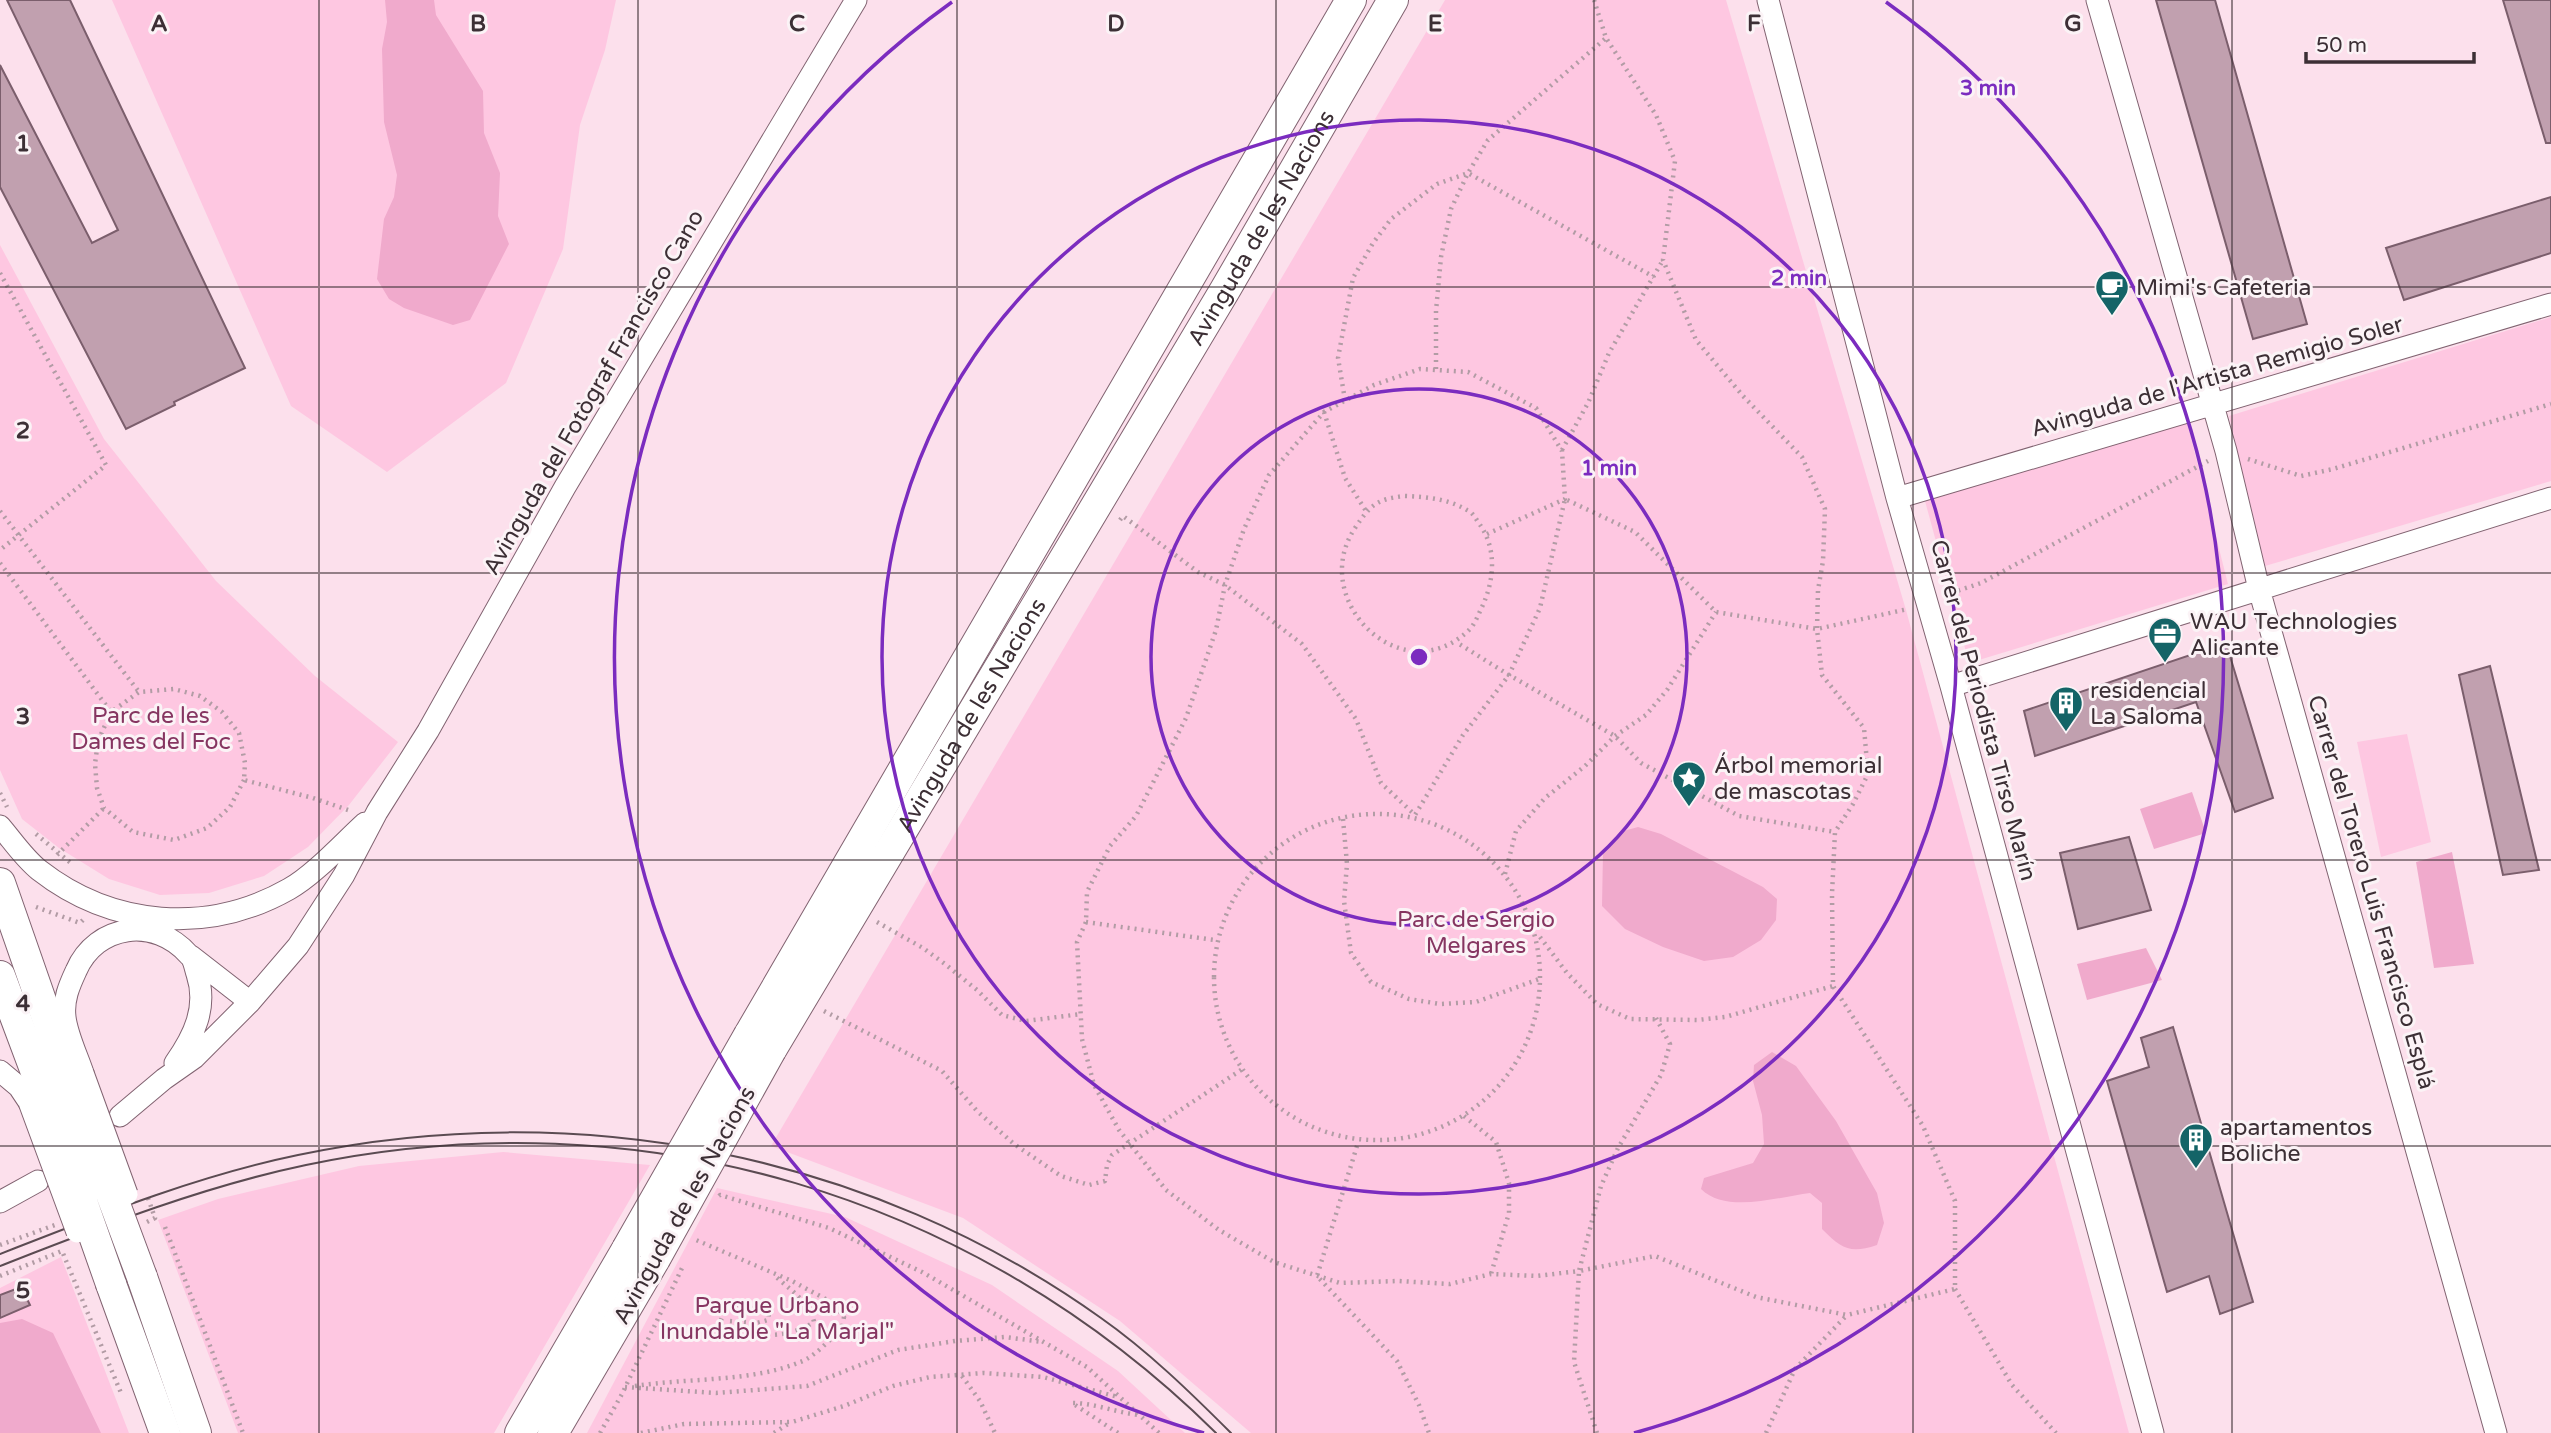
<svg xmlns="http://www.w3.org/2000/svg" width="2551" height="1433" viewBox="0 0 2551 1433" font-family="'Varela Round',sans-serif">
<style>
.green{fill:#fec7e1}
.water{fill:#f0aacc}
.building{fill:#c1a0af;stroke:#7b5e6c;stroke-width:2}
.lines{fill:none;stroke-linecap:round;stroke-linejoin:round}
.street-casing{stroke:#816371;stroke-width:23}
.secondary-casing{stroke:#816371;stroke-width:32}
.path{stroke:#b29ca5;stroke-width:4.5;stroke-dasharray:2 5;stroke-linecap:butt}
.street{stroke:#fff;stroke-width:21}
.secondary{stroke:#fff;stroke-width:30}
.tram{stroke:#5b4b52;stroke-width:2}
.street-bridge-casing{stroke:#816371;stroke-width:23;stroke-linecap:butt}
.secondary-bridge-casing{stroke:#816371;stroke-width:32;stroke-linecap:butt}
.street-bridge{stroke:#fff;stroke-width:21}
.secondary-bridge{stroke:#fff;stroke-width:30}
.grid{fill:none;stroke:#3c2f35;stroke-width:2;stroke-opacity:0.55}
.ring{fill:none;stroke:#7b2cbf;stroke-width:3.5}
.labels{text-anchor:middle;stroke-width:6;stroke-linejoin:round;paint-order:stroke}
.street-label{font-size:23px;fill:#3c2f35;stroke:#fbf3f6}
.poi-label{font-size:23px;fill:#3c2f35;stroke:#fbf3f6;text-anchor:start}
.park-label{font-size:23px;fill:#863561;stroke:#fbf3f6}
.grid-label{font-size:23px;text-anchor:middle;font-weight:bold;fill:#3c2f35;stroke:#fbf3f6;stroke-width:6;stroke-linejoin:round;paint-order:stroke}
.centre{fill:#7b2cbf;stroke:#fbf3f6;stroke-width:3.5}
.ring-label{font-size:21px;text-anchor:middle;font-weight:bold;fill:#7b2cbf;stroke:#fbf3f6;stroke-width:6;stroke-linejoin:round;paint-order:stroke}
</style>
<rect width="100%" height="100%" fill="#fce0ec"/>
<path class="green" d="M112,0H616L605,50L580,125L563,249L506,383L387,472L291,406Z
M1445,0H1726L1906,610L2129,1433H1251L1120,1321L963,1218L771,1146Z
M0,245L104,439L216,581L315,676L398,742L349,805L308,847L264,876L209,893L160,895L109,879L59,848L22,819L0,770Z
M2551,317V481L2265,566L2229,416Z
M2186,418L2228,584L1969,663L1925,501Z
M2407,734L2431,842L2381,857L2357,742Z
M503,1152L650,1165L494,1433H238L158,1220L218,1199L359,1166Z
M717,1188L845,1217L992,1285L1118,1371L1185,1433H587Z
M61,1257L129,1433H0V1288Z"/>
<path class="water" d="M385,0H434L436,15L483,91L484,133L500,173L498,216L509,244L470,320L453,325L404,308L389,299L377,279L384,219L394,197L397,175L384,122L382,49L387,22Z
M2192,792L2206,833L2154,849L2140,809Z
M1638,827L1661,834L1763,887L1777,899L1776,920L1761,940L1733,957L1704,961L1663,947L1625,929L1602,906L1603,853L1620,832Z
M2452,852L2474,964L2434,968L2416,862Z
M2146,948L2162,980L2087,1000L2077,964Z
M1772,1052L1796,1066L1836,1121L1877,1193L1884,1223L1877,1245C1850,1254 1842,1249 1822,1229V1203L1810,1193C1778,1197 1726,1214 1701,1189L1704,1178L1753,1163L1764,1144L1762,1115L1753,1081L1754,1065Z
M22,1319L53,1333L101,1433H0V1323Z"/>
<path class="building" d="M7,0H70L245,368L174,402L175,405L126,429L0,187V65L92,243L118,230Z
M2156,0H2215L2307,324L2253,339Z
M2503,0H2551V143H2546Z
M2551,197V253L2404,300L2386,248Z
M2226,643L2273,798L2235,812L2196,702L2035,756L2024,711Z
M2490,666L2539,870L2503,875L2459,675Z
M2129,837L2151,910L2078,929L2060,853Z
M2173,1027L2253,1302L2220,1314L2209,1276L2167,1292L2107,1081L2149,1067L2141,1038Z
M21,1287L30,1305L0,1318V1295Z"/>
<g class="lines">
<g class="street-casing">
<path id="street" d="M1768,0L1897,498L1951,686L2153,1433
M2097,0L2226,451L2259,589L2496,1433
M1897,498L2551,304
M1951,686L2551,498
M0,826C12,840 24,858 39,870C112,927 208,935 289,889C314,875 343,843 365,823
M191,956L250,1002
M0,1071L19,1087L29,1102
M83,1073C77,1055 67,1035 65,1017C63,1000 69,986 76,971C96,924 155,916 189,955C194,959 195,968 197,974C208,1007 194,1036 175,1063
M120,1116L164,1079L194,1058L250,1002L298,946L344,875L377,812L428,731L565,487L856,0
M0,1202L38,1181"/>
</g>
<g class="secondary-casing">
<g id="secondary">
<path d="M0,883L68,1078"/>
<path d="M0,976L43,1091"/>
<path d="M749,1035L1351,0"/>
<path id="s1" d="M771,1050L1225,290L1393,0"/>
<path d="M142,1277L196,1433"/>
<path d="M111,1284L165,1433"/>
<path d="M520,1433L627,1249"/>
<path d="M553,1433L655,1259"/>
</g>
</g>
<path class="path" d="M1594,0L1606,38L1656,115L1675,161L1663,260L1696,340L1743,396L1802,457L1825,509L1823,561L1818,590L1817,629L1822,675L1864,728L1868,774L1853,804L1835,832
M0,273L106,465L0,550
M1436,369V311L1441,257L1451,209L1468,173L1488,140L1606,38
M1345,400L1338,358L1353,278L1373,243L1391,219L1437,184L1468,173L1654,277
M1324,412L1345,478L1366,511
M1562,450L1588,403L1609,353L1663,260
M2248,459L2301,476L2333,469L2551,404
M1405,496C1428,497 1448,499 1467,510C1472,512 1475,517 1478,522C1497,547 1495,579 1482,607C1478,615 1475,624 1469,630C1402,694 1307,600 1355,528C1371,504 1377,499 1405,496Z
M0,511L139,692
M1120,520L1123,516L1198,572L1225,585L1302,644L1356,719L1381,783L1415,815L1463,735L1509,675L1456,642
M1487,534L1565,499L1562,451L1536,408L1468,372L1420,369L1374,385L1324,412L1269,475L1244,529L1225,585L1216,630L1186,718L1136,816L1110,846L1087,892L1086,922L1077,942L1082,1039L1094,1085L1119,1130L1166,1190L1219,1230L1274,1262L1340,1283L1398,1281L1450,1284L1491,1274L1537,1276L1579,1271L1601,1186L1618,1148L1661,1075L1670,1044L1656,1018
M0,563L111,712
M1945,595L1981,583L2208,461
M244,780L230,807L207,828L174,840L133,832L104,808L97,788L95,764L98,741L111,712L139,692L174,689L200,696L222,712L239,733L245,763L244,780L313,798L348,810
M0,793L7,807
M1214 977a163 163 0 1 1 326 0a163 163 0 1 1-326 0Z
M1343,819L1347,864L1344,901L1351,953L1371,982L1409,999L1440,1004L1476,1002L1542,978
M36,834L72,864
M57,855L104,808
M1505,874L1516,831L1545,798L1585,766L1615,736L1646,715L1667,690L1716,612
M36,907L80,923L83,920
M877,922L923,948L945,964L977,990L1002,1015L1026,1021L1081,1014
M1086,922L1214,940
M1540,937L1567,973L1597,1004L1630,1019L1698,1020L1725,1017L1833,986
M824,1011L942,1071L977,1111L1014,1144L1061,1176L1089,1185L1105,1181L1107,1165L1112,1155L1244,1068
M1464,1116L1496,1142L1509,1183V1213L1491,1274
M1357,1146L1317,1276L1397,1361L1419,1405L1429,1433
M719,1196L720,1195L829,1228L922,1272L1087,1367L1159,1433
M147,1222L155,1218L148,1198
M165,1227L243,1433
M0,1245L55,1225
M0,1276L62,1251L121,1393
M1955,1289L2012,1385L2056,1433
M730,1321L757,1323L768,1320L769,1313L729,1302L717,1329C751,1334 783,1342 814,1322C810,1302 789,1289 774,1275
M962,1376L980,1401L995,1433
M635,1386C686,1378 753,1382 800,1362C815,1357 830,1339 842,1328L844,1317L833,1303L792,1281L696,1240
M625,1387L716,1393L807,1386L898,1350L955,1341L1005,1337L1043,1342
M600,1433L622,1394L683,1266
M641,1433L684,1424L792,1422L844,1406L893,1386L930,1377L983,1373L1043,1377L1118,1397
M774,1433L791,1422
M1118,1433L1072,1403C1095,1403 1117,1413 1140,1415
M1597,1433L1574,1362L1579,1271L1655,1256L1756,1297L1847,1315L1955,1289V1201L1923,1126L1833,986L1832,894L1835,832L1739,816L1641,763L1615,736L1509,675L1540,608L1565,499L1635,532L1716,612L1817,629L1908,609
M1766,1433L1795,1369L1847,1315"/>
<use href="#street" class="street"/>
<use href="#secondary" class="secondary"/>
<path class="tram" d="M0,1254C97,1216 196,1176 298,1155C575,1096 870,1153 1101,1318C1148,1351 1191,1393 1231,1433
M0,1266C100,1227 201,1187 306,1165C640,1095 974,1194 1216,1433"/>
<g class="street-bridge-casing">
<path id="street-bridge" d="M83,1073L127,1194
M29,1102L77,1232"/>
</g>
<g class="secondary-bridge-casing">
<path id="secondary-bridge" d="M68,1078L142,1277
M43,1091L111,1284
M627,1249L749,1035
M655,1259L771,1050"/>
</g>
<use href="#street-bridge" class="street-bridge"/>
<use href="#secondary-bridge" class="secondary-bridge"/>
</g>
<path class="grid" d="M319,0V1433M638,0V1433M957,0V1433M1276,0V1433M1594,0V1433M1913,0V1433M2232,0V1433M0,287H2551M0,573H2551M0,860H2551M0,1146H2551"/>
<g class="ring">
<circle cx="1419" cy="657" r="268"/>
<circle cx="1419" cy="657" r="537"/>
<path d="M1204 1433A805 805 0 0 1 952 2M1886 2A805 805 0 0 1 1634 1433"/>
</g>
<defs>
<g id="cafe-pin" transform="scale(1.75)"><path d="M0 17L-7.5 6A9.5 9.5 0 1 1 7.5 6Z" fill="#146467" stroke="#fbf3f6"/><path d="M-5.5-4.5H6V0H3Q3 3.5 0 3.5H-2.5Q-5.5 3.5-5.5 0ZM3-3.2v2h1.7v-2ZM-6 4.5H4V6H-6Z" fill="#fff"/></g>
<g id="office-pin" transform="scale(1.75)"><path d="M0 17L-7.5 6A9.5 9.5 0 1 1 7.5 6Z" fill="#146467" stroke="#fbf3f6"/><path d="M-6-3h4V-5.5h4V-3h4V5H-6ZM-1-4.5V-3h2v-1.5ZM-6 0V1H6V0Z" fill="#fff"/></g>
<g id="building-pin" transform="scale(1.75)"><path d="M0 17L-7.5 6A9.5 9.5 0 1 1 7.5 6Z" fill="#146467" stroke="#fbf3f6"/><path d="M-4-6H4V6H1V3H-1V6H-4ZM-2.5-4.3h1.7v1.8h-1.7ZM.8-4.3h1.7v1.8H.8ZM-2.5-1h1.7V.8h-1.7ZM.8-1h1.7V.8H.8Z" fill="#fff"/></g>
<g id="sight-pin" transform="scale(1.75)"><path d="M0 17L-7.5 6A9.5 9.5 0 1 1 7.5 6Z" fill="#146467" stroke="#fbf3f6"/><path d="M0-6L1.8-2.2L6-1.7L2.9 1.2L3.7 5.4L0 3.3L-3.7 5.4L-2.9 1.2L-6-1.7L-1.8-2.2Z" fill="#fff"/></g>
</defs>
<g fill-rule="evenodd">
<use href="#cafe-pin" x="2112" y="287"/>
<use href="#office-pin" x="2165" y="634"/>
<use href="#building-pin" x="2066" y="703"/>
<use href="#sight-pin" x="1689" y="778"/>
<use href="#building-pin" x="2196" y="1140"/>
</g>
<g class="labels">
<g class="street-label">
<text dy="8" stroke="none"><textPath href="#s1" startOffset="957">Avinguda de les Nacions</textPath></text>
<text transform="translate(2217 376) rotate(-16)" y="8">Avinguda de l'Artista Remigio Soler</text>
<text transform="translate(593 392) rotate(-60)" y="8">Avinguda del Fotògraf Francisco Cano</text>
<text transform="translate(1984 710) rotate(75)" y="8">Carrer del Periodista Tirso Marín</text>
<text dy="8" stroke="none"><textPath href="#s1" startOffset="390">Avinguda de les Nacions</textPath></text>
<text transform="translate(2372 892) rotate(74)" y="8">Carrer del Torero Luis Francisco Esplá</text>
<text transform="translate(684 1205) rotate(-61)" y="8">Avinguda de les Nacions</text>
</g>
<g class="poi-label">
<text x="2136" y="295">Mimi's Cafeteria</text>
<text x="2190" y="629">WAU Technologies<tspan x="2190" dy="26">Alicante</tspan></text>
<text x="2090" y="698">residencial<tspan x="2090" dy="26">La Saloma</tspan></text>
<text x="1714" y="773">Árbol memorial<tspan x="1714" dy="26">de mascotas</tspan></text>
<text x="2220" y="1135">apartamentos<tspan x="2220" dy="26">Boliche</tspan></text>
</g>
<g class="park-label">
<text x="151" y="723">Parc de les<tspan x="151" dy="26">Dames del Foc</tspan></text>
<text x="1476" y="927">Parc de Sergio<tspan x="1476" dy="26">Melgares</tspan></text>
<text x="777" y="1313">Parque Urbano<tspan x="777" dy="26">Inundable "La Marjal"</tspan></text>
</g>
</g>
<g class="grid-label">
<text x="159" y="31">A</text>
<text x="478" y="31">B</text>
<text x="797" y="31">C</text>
<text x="1116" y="31">D</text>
<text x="1435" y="31">E</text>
<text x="1754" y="31">F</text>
<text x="2073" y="31">G</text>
<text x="23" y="151">1</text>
<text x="23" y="438">2</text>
<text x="23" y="724">3</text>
<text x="23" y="1011">4</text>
<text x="23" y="1298">5</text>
</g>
<circle cx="1419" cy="657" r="10" class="centre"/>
<g class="ring-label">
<text x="1988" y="95">3 min</text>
<text x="1799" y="285">2 min</text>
<text x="1609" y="475">1 min</text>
</g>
<path d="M2306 52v10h168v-10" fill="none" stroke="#3c2f35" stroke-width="3.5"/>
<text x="2316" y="52" font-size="21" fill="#3c2f35" stroke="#fbf3f6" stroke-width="5" paint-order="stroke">50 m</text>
</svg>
